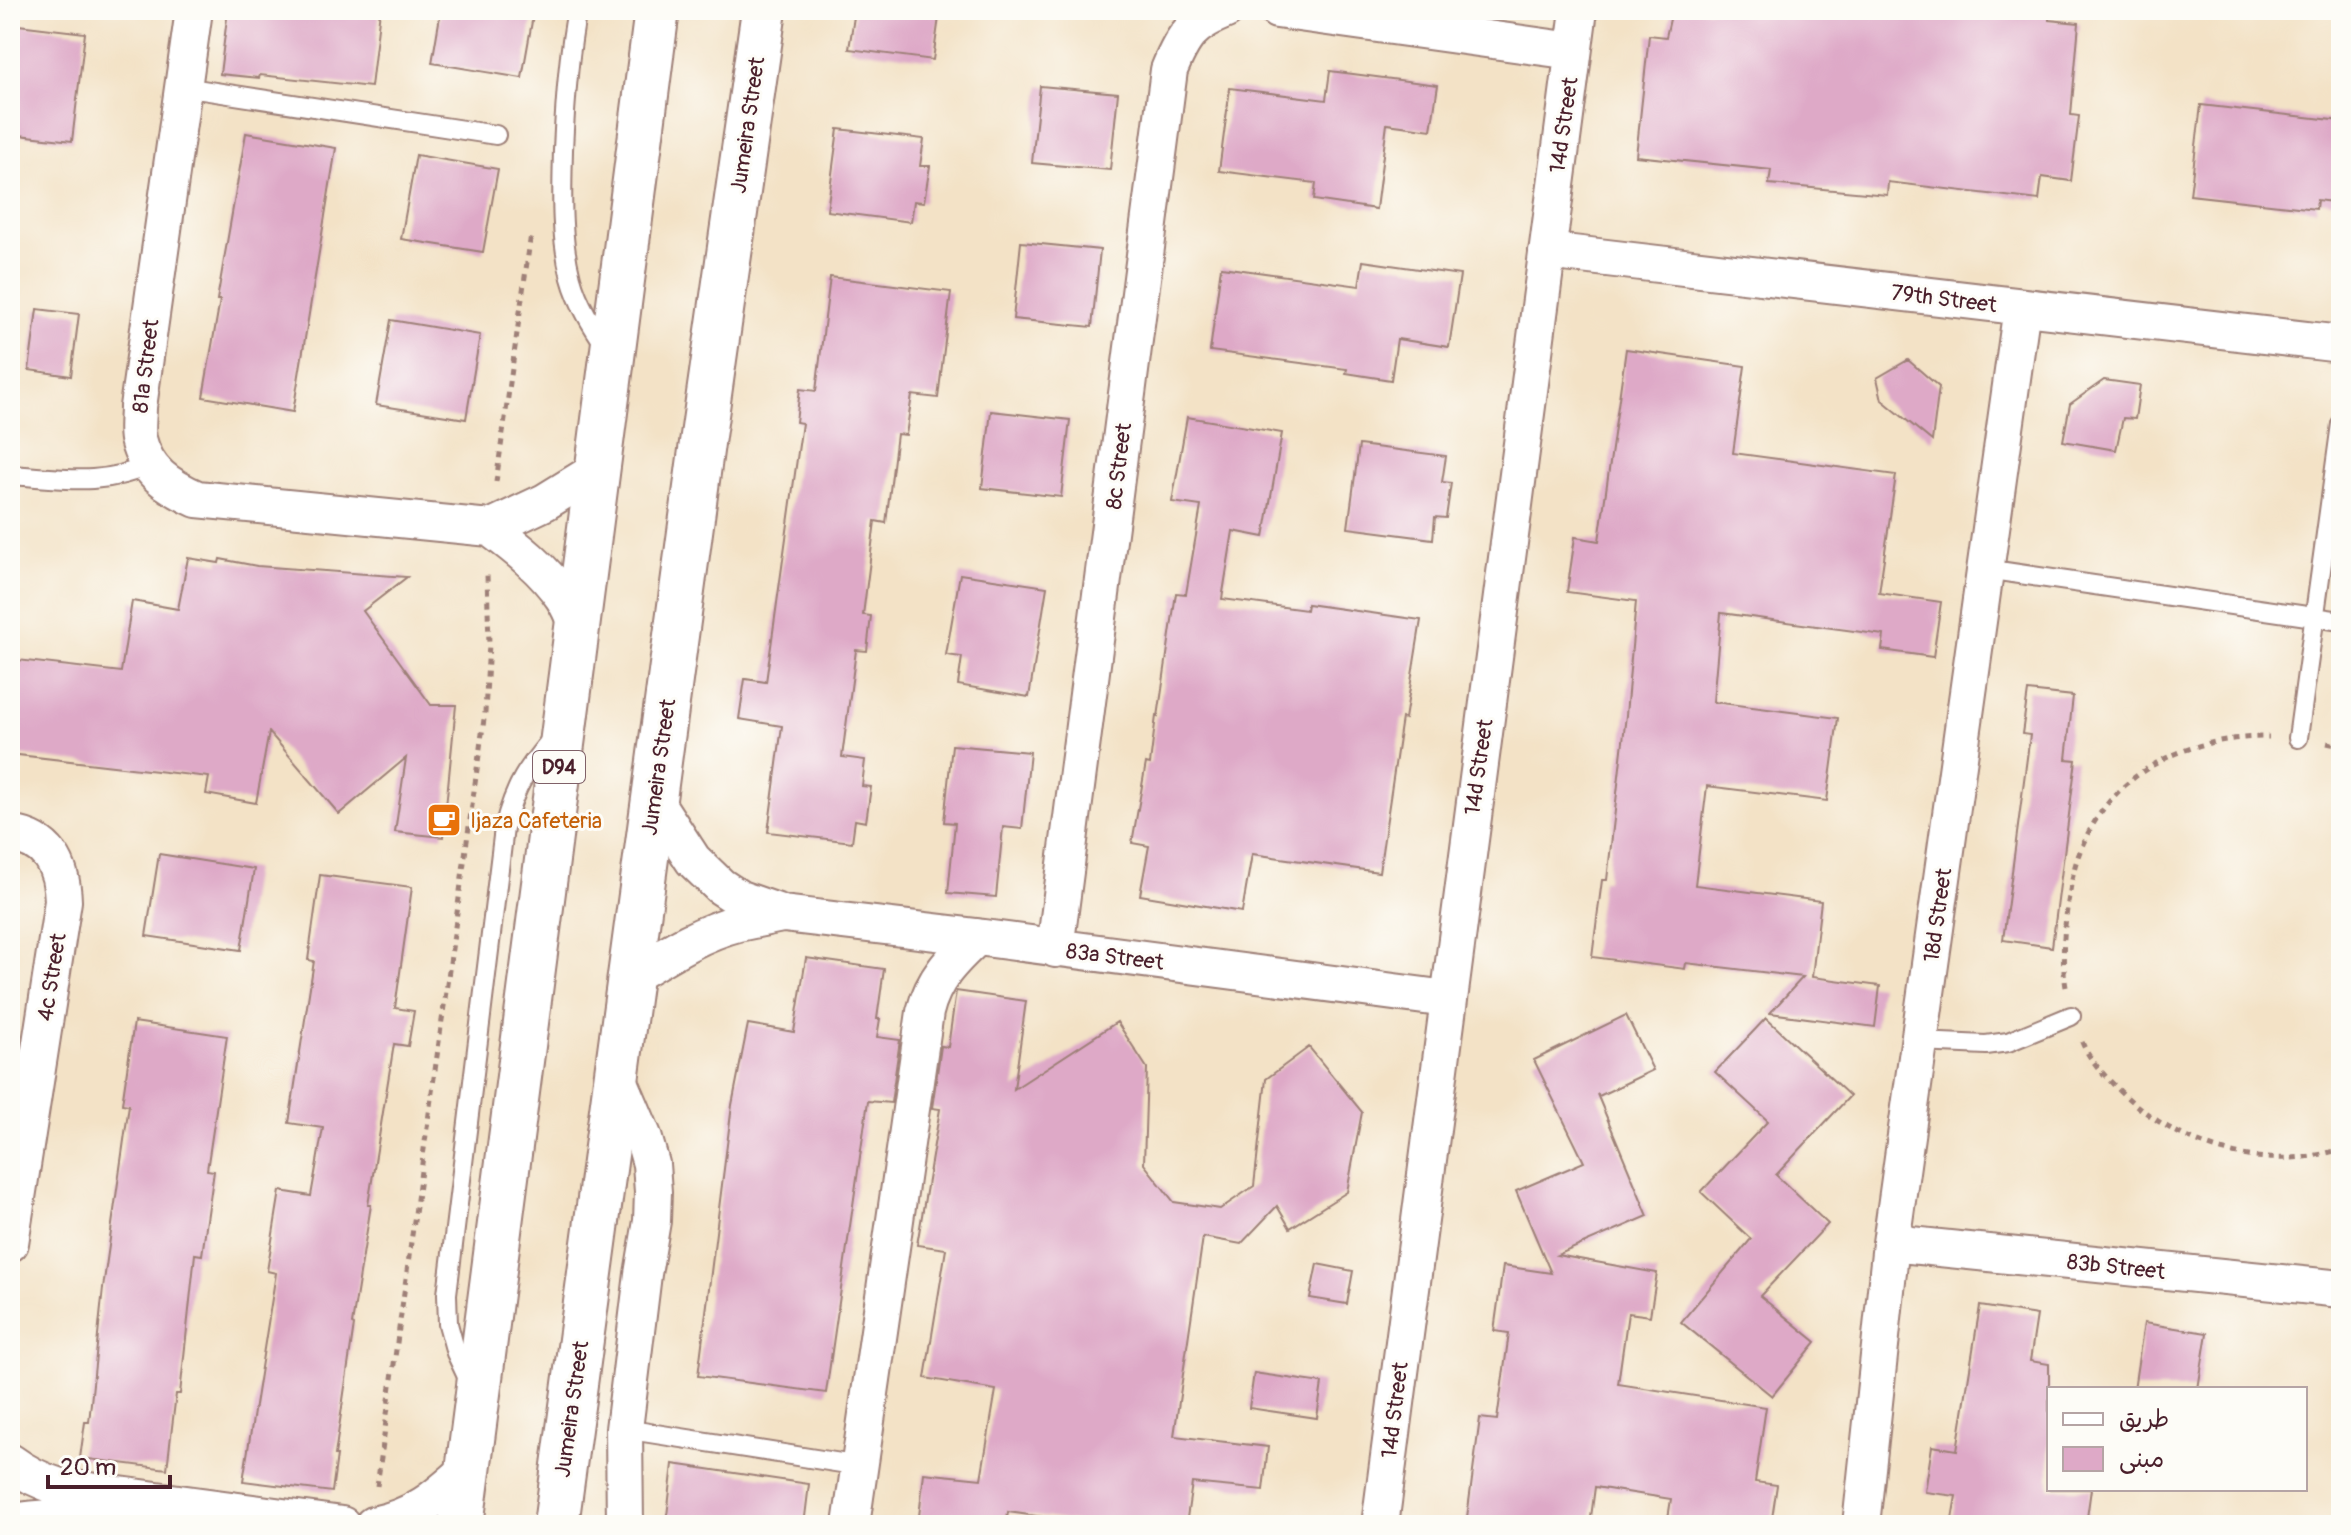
<svg xmlns="http://www.w3.org/2000/svg" width="2351" height="1535" viewBox="0 0 2351 1535" font-family="Pangolin,'Playpen Sans Arabic',sans-serif">
<style>
.building{fill:#dea9c7}
.lines{fill:none;stroke-linecap:round;stroke-linejoin:round}
.service-casing{stroke:#9e8078;stroke-width:22}
.minor-casing{stroke:#9e8078;stroke-width:40}
.primary-casing{stroke:#9e8078;stroke-width:48}
.path{stroke:#9e8078;stroke-width:5;stroke-dasharray:6 6;stroke-linecap:butt}
.service{stroke:#fff;stroke-width:18}
.minor{stroke:#fff;stroke-width:36}
.primary{stroke:#fff;stroke-width:44}
.labels{text-anchor:middle;stroke-width:6;stroke-linejoin:round;paint-order:stroke}
.shield{fill:#fdfcf7;stroke:#806168;stroke-width:2}
.shield-label{font-size:20px;font-weight:bold;fill:#4a1f2b}
.street-label{font-size:22px;fill:#4a1f2b;stroke:#fdfcf7}
.food-label{font-size:22px;fill:#c56008;stroke:#fdfcf7;text-anchor:start}
</style>
<rect width="100%" height="100%" fill="#fdfcf7"/>
<filter id="ink" filterUnits="userSpaceOnUse"><feTurbulence type="fractalNoise" baseFrequency=".0125" numOctaves="2"/><feDisplacementMap in="SourceGraphic" scale="16" xChannelSelector="R" yChannelSelector="G"/><feConvolveMatrix kernelMatrix="1 2 1 2 8 2 1 2 1" color-interpolation-filters="sRGB"/></filter>
<filter id="wash" filterUnits="userSpaceOnUse"><feTurbulence type="fractalNoise" baseFrequency=".006" numOctaves="4" result="noise"/><feDisplacementMap in="SourceGraphic" scale="32" xChannelSelector="R" yChannelSelector="G"/><feGaussianBlur stdDeviation="1.8" result="paint"/><feColorMatrix in="noise" values="0 0 0 0 0 0 0 0 0 0 0 0 0 0 0 0 0 1.4 0 .05"/><feComposite in="paint" operator="in"/></filter>
<g filter="url(#wash)">
<rect width="100%" height="100%" fill="#f3e2c6"/>
<g id="blocks">
<path class="building" d="M228,10H380L371,87L260,75L259,78L220,74Z
M441,10H534L522,78L432,63Z
M855,10H940L933,60L849,49Z
M1672,10H2049V20L2079,23L2071,115L2079,116L2071,181L2042,177L2039,200L1888,182L1887,195L1769,184L1771,170L1636,156L1649,35L1666,37Z
M10,24L85,33L72,141L10,134Z
M1330,71L1438,85L1431,130L1387,124L1376,209L1314,200L1316,183L1219,171L1230,88L1326,100Z
M1040,86L1118,93L1110,170L1032,163Z
M2201,105L2341,121V203L2317,200L2316,209L2190,195Z
M838,129L924,139L920,166H930L924,202L914,201L911,222L827,211Z
M246,133L336,148L293,412L203,397L220,300H217Z
M416,155L498,169L483,252L401,239Z
M1021,242L1100,250L1092,327L1013,319Z
M1363,261L1460,275L1449,347L1397,339L1391,380L1346,373L1347,369L1210,351L1221,267L1359,286Z
M830,277L951,292L938,398L912,395L906,435L897,434L886,523L875,521L863,615L871,616L867,651L856,650L842,757L865,760L862,786L871,787L866,822L855,820L852,842L768,832L782,726L739,719L745,679L766,682L802,423L796,422L800,389L816,391Z
M37,309L79,314L71,376L29,370Z
M391,320L480,335L466,419L376,405Z
M1626,349L1745,366L1733,453L1896,475L1879,593L1941,602L1933,657L1882,650L1884,635L1721,613L1713,702L1838,718L1827,801L1707,786L1695,885L1821,901L1812,977L1880,986L1875,1027L1770,1013L1803,977L1686,963L1685,969L1592,957L1602,880H1607L1626,715L1636,601L1567,592L1575,537L1599,541Z
M1908,360L1939,387L1932,441L1882,400L1877,378Z
M2104,380L2140,385L2135,419L2123,418L2116,450L2063,441L2070,404Z
M991,411L1070,420L1061,497L982,488Z
M1187,417L1282,433L1264,537L1233,531L1222,599L1306,610L1307,604L1421,620L1405,719L1402,718L1379,872L1252,854L1242,912L1140,895L1149,846L1132,843L1146,763L1150,764L1156,716L1158,717L1176,593L1186,594L1201,506L1172,502Z
M1359,445L1446,456L1442,482L1451,483L1446,518L1435,517L1433,539L1348,528Z
M188,558L219,563L220,559L257,566L407,577L363,611L431,705H456L443,837L395,832L406,758L339,814L269,732L256,803L206,794L209,777L10,754V727L18,660L121,672L132,601L178,609Z
M960,574L1047,587L1029,697L958,685L962,657L946,655Z
M2028,691L2073,696L2066,759L2076,760L2052,947L2003,940L2030,735L2022,734Z
M952,745L1030,752L1022,829L1003,827L996,897L948,893L955,823L944,822Z
M159,854L254,869L241,950L146,936Z
M320,875L412,887L395,1008L414,1011L408,1046L394,1044L368,1205H371L352,1324L354,1325L335,1455H337L332,1492L243,1481L276,1273L267,1271L280,1191L311,1196L323,1128L289,1123L314,961L308,960Z
M806,958L884,969L877,1019H880L877,1037L900,1040L891,1103L868,1101L826,1393L698,1376L732,1105L748,1024L794,1032Z
M956,991L1026,1001L1014,1089L1117,1022L1147,1068L1144,1164L1174,1202L1220,1209L1254,1186L1266,1079L1309,1047L1362,1112L1347,1192L1290,1228L1277,1206L1241,1244L1203,1237L1174,1436L1268,1447L1263,1490L1192,1483L1186,1525H1098L1008,1512L1006,1525H918L924,1473L981,1479L996,1390L925,1378L946,1249L917,1245L940,1109L932,1108L941,1046L948,1047Z
M1626,1015L1653,1070L1599,1096L1597,1094L1648,1216L1557,1255L1657,1273L1650,1316L1628,1313L1618,1384L1766,1407L1755,1482L1777,1485L1771,1525H1667L1671,1499L1595,1487L1590,1525H1466L1480,1418L1497,1420L1509,1333L1494,1331L1503,1266L1551,1273L1516,1191L1584,1162L1534,1060Z
M1766,1018L1850,1096L1776,1175L1828,1224L1760,1296L1816,1342L1772,1396L1681,1322L1751,1239L1701,1192L1768,1121L1715,1072Z
M134,1022L227,1036L207,1170L214,1171L202,1255L195,1254L180,1394H176L167,1469L80,1458L85,1422H89L103,1288L129,1105L122,1104Z
M1317,1264L1353,1271L1347,1304L1310,1298Z
M1980,1306L2037,1315L2030,1361L2049,1364V1489H2091L2086,1525H1951L1956,1496L1925,1492L1932,1446L1957,1450Z
M2144,1323L2207,1333L2198,1389H2134Z
M1254,1373L1322,1383L1317,1418L1249,1408Z
M673,1464L809,1484L804,1525H666Z"/>
</g>
</g>
<g filter="url(#ink)">
<use href="#blocks" fill-opacity="0" stroke="#9e8078" stroke-width="2"/>
<g class="lines">
<g class="service-casing">
<path id="service" d="M577,10C568,56 565,104 563,150C562,193 560,236 571,278C578,304 593,327 607,348
M183,87L496,135
M10,475C61,478 101,487 149,465
M1985,569L2341,621
M2298,738L2341,424
M1919,1042L1986,1045L2008,1042L2071,1016
M470,1383L456,1353L448,1324L447,1294L504,828C515,785 527,768 555,735
M624,1429L860,1466"/>
</g>
<g class="minor-casing">
<path id="minor" d="M194,10L138,407C138,417 136,429 138,439C146,472 168,486 197,499L490,528L545,502L597,470
M1277,10L1573,51
M1547,251L2341,344
M490,528C517,548 544,569 563,597C569,606 573,616 577,626
M654,800L693,860L720,886L740,899L783,914L977,937L1447,999
M10,834C48,839 62,865 63,901L10,1243
M1055,949L1169,70C1183,36 1191,24 1226,10
M629,977C664,956 699,933 738,923C752,920 767,917 782,914
M617,1075L643,1136L651,1164L653,1192L652,1221L643,1274L624,1429L625,1525
M1891,1243L2341,1289
M10,1462C26,1474 40,1481 60,1487L342,1525
M10,1523C52,1514 92,1520 134,1525
M373,1525C415,1517 437,1497 468,1469
M851,1525L925,1012C933,979 952,960 977,937
M1380,1525L1579,10
M1861,1525L1891,1243L2022,307"/>
</g>
<g class="primary-casing">
<path id="primary" d="M461,1525L657,10
M556,1525L702,443L764,10"/>
</g>
<path class="path" d="M496,482L531,234
M2327,743L2341,746
M2066,987C2061,958 2064,930 2068,902C2071,886 2073,869 2079,854C2109,772 2186,736 2269,737
M2082,1042C2089,1060 2106,1077 2120,1091C2179,1147 2261,1174 2341,1149
M377,1486L485,712L489,644L487,575"/>
<use href="#service" class="service"/>
<use href="#minor" class="minor"/>
<use href="#primary" class="primary"/>
</g>
</g>
<defs>
<g id="cafe-square" transform="scale(1.8)"><rect x="-9" y="-9" width="18" height="18" rx="4" fill="#e8710a" stroke="#fdfcf7"/><path d="M-5.5-4.5H6V0H3Q3 3.5 0 3.5H-2.5Q-5.5 3.5-5.5 0ZM3-3.2v2h1.7v-2ZM-6 4.5H4V6H-6Z" fill="#fff"/></g>
</defs>
<g fill-rule="evenodd">
<use href="#cafe-square" x="444" y="820"/>
</g>
<g class="labels">
<rect class="shield" x="533" y="751" width="52" height="32" rx="6"/>
<g class="shield-label">
<text x="559" y="774">D94</text>
</g>
<g class="street-label">
<text transform="translate(747 125) rotate(-82)" y="8">Jumeira Street</text>
<text transform="translate(1563 125) rotate(-82)" y="8">14d Street</text>
<text transform="translate(1944 298) rotate(7)" y="8">79th Street</text>
<text transform="translate(145 366) rotate(-83)" y="8">81a Street</text>
<text transform="translate(1118 466) rotate(-83)" y="8">8c Street</text>
<text transform="translate(658 767) rotate(-82)" y="8">Jumeira Street</text>
<text transform="translate(1478 767) rotate(-82)" y="8">14d Street</text>
<text transform="translate(1937 915) rotate(-82)" y="8">18d Street</text>
<text transform="translate(1115 956) rotate(7)" y="8">83a Street</text>
<text transform="translate(51 977) rotate(-81)" y="8">4c Street</text>
<text transform="translate(2116 1266) rotate(6)" y="8">83b Street</text>
<text transform="translate(571 1409) rotate(-82)" y="8">Jumeira Street</text>
<text transform="translate(1394 1410) rotate(-83)" y="8">14d Street</text>
</g>
<g class="food-label">
<text x="470" y="828">Ijaza Cafeteria</text>
</g>
</g>
<rect width="2351" height="1535" fill="none" stroke="#fdfcf7" stroke-width="40"/>
<rect x="2047" y="1387" width="260" height="104" fill="#fdfcf7" stroke="#b5a4a5" stroke-width="2"/>
<rect x="2063" y="1413" width="40" height="12" fill="#ffffff" stroke="#b5a4a5" stroke-width="2"/>
<text x="2119" y="1427" font-size="24" fill="#4a1f2b">طريق</text>
<rect x="2063" y="1447" width="40" height="24" fill="#dea9c7" stroke="#b5a4a5" stroke-width="2"/>
<text x="2119" y="1467" font-size="24" fill="#4a1f2b">مبنى</text>
<path d="M48 1475v12h122v-12" fill="none" stroke="#4a1f2b" stroke-width="4"/>
<text x="60" y="1475" font-size="24" fill="#4a1f2b" stroke="#fdfcf7" stroke-width="6" paint-order="stroke">20 m</text>
</svg>
